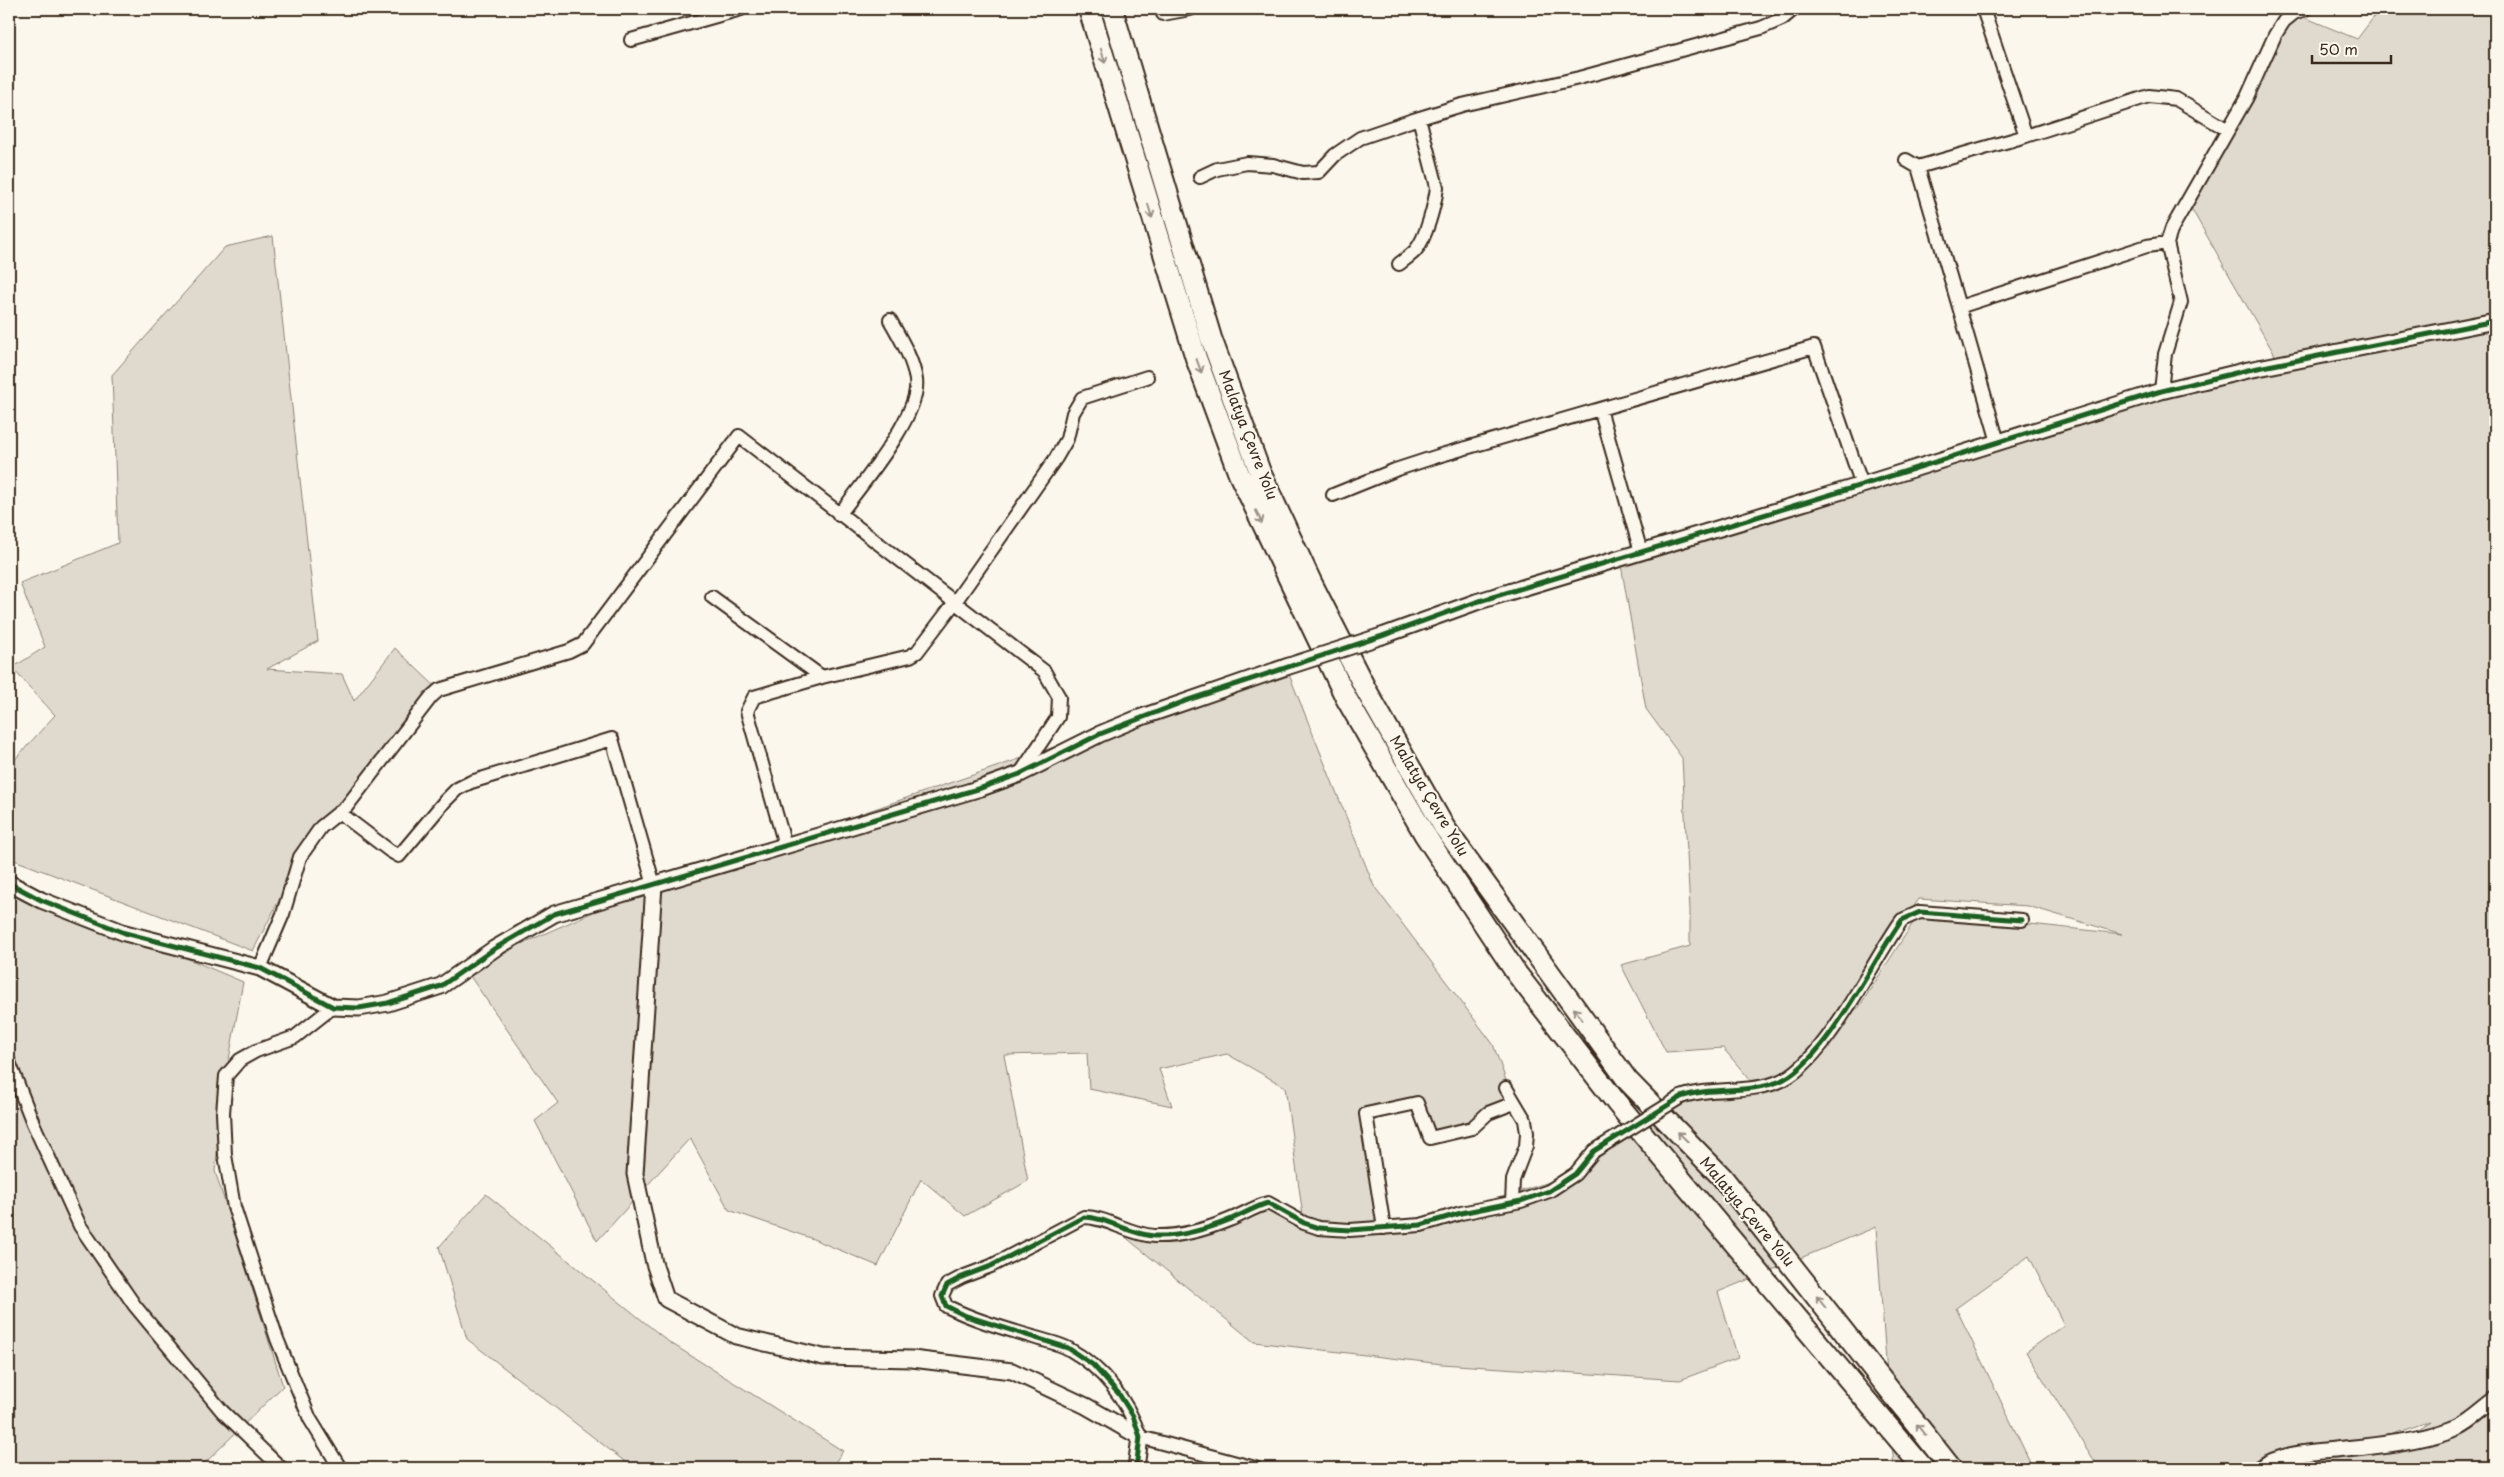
<svg xmlns="http://www.w3.org/2000/svg" width="2504" height="1477" viewBox="0 0 2504 1477" font-family="'Playpen Sans',sans-serif">
<style>
.green{fill:#dfd9ce;stroke:#8d8276;fill-rule:evenodd}
.lines{fill:none;stroke-linecap:round;stroke-linejoin:round}
.minor-casing{stroke:#3b2a1e;stroke-width:16}
.tertiary-casing{stroke:#3b2a1e;stroke-width:19}
.trunk-casing{stroke:#3b2a1e;stroke-width:24}
.minor{stroke:#fbf7ec;stroke-width:12}
.tertiary{stroke:#fbf7ec;stroke-width:15}
.trunk{stroke:#fbf7ec;stroke-width:20}
.minor-bridge-casing{stroke:#3b2a1e;stroke-width:16;stroke-linecap:butt}
.tertiary-bridge-casing{stroke:#3b2a1e;stroke-width:19;stroke-linecap:butt}
.minor-bridge{stroke:#fbf7ec;stroke-width:12}
.tertiary-bridge{stroke:#fbf7ec;stroke-width:15}
.cycleway-casing{stroke:#fbf7ec;stroke-width:8}
.cycleway{stroke:#1b5e20;stroke-width:5}
.oneway{stroke:#9b9085}
.labels{text-anchor:middle;stroke-width:4;stroke-linejoin:round;paint-order:stroke}
.street-label{font-size:15px;fill:#3b2a1e;stroke:#fbf7ec}
</style>
<rect width="100%" height="100%" fill="#fbf7ec"/>
<filter id="ink" filterUnits="userSpaceOnUse"><feTurbulence type="fractalNoise" baseFrequency=".02" numOctaves="2"/><feDisplacementMap in="SourceGraphic" scale="10" xChannelSelector="R" yChannelSelector="G"/><feConvolveMatrix kernelMatrix="1 2 1 2 8 2 1 2 1" color-interpolation-filters="sRGB"/></filter>
<g filter="url(#ink)">
<path class="green" d="M2380,9H2495V320L2280,364L2187,201L2294,13L2357,39Z
M273,236L318,641L267,669L342,674L354,701L395,648L439,690L308,844L253,951L9,858V766L55,715L12,668L45,647L20,583L118,543L112,375L225,247Z
M2495,322V1468H2099L2026,1352L2064,1325L2029,1256L1956,1308L2033,1468H1894L1876,1227L1718,1292L1738,1358L1680,1380L1442,1364L1254,1342L1107,1222L1132,1233L1181,1234L1268,1203L1303,1216L1285,1087L1227,1054L1159,1069L1172,1106L1089,1089L1087,1053L1004,1055L1028,1181L965,1216L921,1179L878,1266L813,1239L729,1210L690,1138L597,1241L535,1121L558,1103L465,969L654,885L1286,667L1374,886L1493,1044L1514,1103L1448,1134L1430,1138L1417,1103L1366,1114L1383,1223L1410,1226L1575,1174L1681,1097L1734,1091L1751,1081L1723,1048L1666,1052L1621,965L1690,946V910L1682,758L1646,709L1620,559L2211,379ZM1919,899L2028,906L2122,934L1920,912L1859,1007L1827,1031ZM2431,1421L2394,1445L2338,1452Z
M9,883L243,982L226,1076L215,1171L283,1386L200,1468H9Z
M486,1194L669,1342L843,1451L831,1468H633L467,1339L439,1247Z"/>
<g class="lines">
<g class="minor-casing">
<path id="minor" d="M1983,9L2026,136
M1163,14L1190,9
M631,40L741,9
M1906,160L1918,167
M1200,177L1217,169L1247,163L1273,165L1303,173L1319,172L1335,155L1360,138L1410,121L1462,105L1579,78L1761,28L1782,19L1794,9
M1399,264C1404,260 1410,256 1415,251C1426,239 1435,204 1437,187L1419,118
M1959,307L1918,167L2026,136L2149,96L2176,99L2228,130
M2161,391L2165,354L2181,302L2167,243L2172,228L2247,97L2275,35L2284,21L2294,13L2305,9
M1600,409L1641,552
M1998,442L1959,307L2147,246L2167,243
M1333,495L1395,470L1438,456L1814,347L1862,485
M839,515C861,485 921,415 916,380C913,359 900,338 890,320
M712,597L822,677
M340,813L390,851L399,856L445,801L457,789L471,782L612,739L654,885
M785,845L747,711L754,697L822,677L910,656L917,652L955,602L1056,458L1067,439L1073,413L1082,398L1147,377
M260,968L283,914L300,857L321,827L347,806L431,697L439,690L569,651L583,644L739,436L1044,671L1059,697L1058,717L1020,774
M333,1007L295,1037L256,1051L240,1060L226,1076L223,1113L225,1155L234,1207L277,1339L310,1419L340,1468
M9,1062L33,1123L80,1226L135,1306L222,1411L281,1468
M1506,1088L1525,1120L1527,1133L1526,1146L1513,1180L1512,1203
M1681,1097C1712,1086 1746,1094 1778,1082C1825,1064 1872,961 1902,920L1920,912L2022,920
M1384,1228L1366,1114L1417,1103L1430,1138L1472,1128L1488,1113L1514,1103
M1255,1468L1140,1437C1128,1401 1103,1368 1069,1349C1059,1343 1044,1341 1033,1337C1003,1328 974,1320 946,1306L942,1296L947,1285L962,1277L991,1266L1084,1217C1107,1217 1128,1234 1154,1236C1178,1237 1207,1229 1229,1220C1242,1215 1254,1207 1268,1203L1304,1223L1319,1228L1350,1230L1421,1225L1461,1213L1521,1201L1549,1191L1575,1174L1594,1151"/>
</g>
<g class="tertiary-casing">
<path id="tertiary" d="M1382,636L1476,602L1862,485L2161,391L2248,370L2495,321
M9,883L41,900L125,933L260,968L333,1007L359,1008L388,1003L441,986L494,949L554,914L981,788L1020,774L1100,734L1136,719L1286,667
M654,885L635,1174L654,1263L666,1299L736,1336L823,1357L912,1359L1012,1371L1086,1406L1140,1437L1136,1468
M2260,1468C2284,1452 2317,1452 2345,1449C2378,1446 2428,1440 2458,1427C2471,1421 2483,1409 2495,1400"/>
</g>
<g class="trunk-casing">
<path id="trunk" d="M1089,9L1196,358L1239,474L1346,698L1425,835L1517,974L1616,1102L1923,1468
M1112,9L1211,338L1260,472L1311,582L1366,690L1444,827L1628,1081L1722,1177L1951,1468"/>
</g>
<use href="#minor" class="minor"/>
<use href="#tertiary" class="tertiary"/>
<use href="#trunk" class="trunk"/>
<g class="minor-bridge-casing">
<path id="minor-bridge" d="M1594,1151L1681,1097"/>
</g>
<g class="tertiary-bridge-casing">
<path id="tertiary-bridge" d="M1286,667L1382,636"/>
</g>
<use href="#minor-bridge" class="minor-bridge"/>
<use href="#tertiary-bridge" class="tertiary-bridge"/>
<g class="cycleway-casing">
<path id="cycleway" d="M9,883L41,900L125,933L260,968L333,1007L359,1008L388,1003L441,986L494,949L554,914L981,788L1020,774L1100,734L1188,700L1382,636L1476,602L1862,485L2161,391L2248,370L2495,321
M1136,1468L1140,1437L1133,1416L1119,1394L1093,1365L1068,1348L966,1316L946,1306L942,1296L947,1285L962,1277L991,1266L1084,1217C1107,1217 1128,1234 1154,1236C1178,1237 1207,1229 1229,1220C1242,1215 1254,1207 1268,1203L1304,1223L1319,1228L1350,1230L1421,1225L1461,1213L1521,1201L1549,1191L1575,1174L1594,1151L1681,1097C1712,1086 1746,1094 1778,1082C1825,1064 1872,961 1902,920L1920,912L2022,920"/>
</g>
<use href="#cycleway" class="cycleway"/>
</g>
<defs><path id="oneway-shaft" d="M-6 0H5M1.5-3L5.5 0L1.5 3" fill="none" stroke-width="1.6" stroke-linecap="round" stroke-linejoin="round" transform="scale(1.25)"/></defs>
<g class="oneway">
<use href="#oneway-shaft" transform="translate(1103 56) rotate(74)"/>
<use href="#oneway-shaft" transform="translate(1150 211) rotate(73)"/>
<use href="#oneway-shaft" transform="translate(1199 366) rotate(70)"/>
<use href="#oneway-shaft" transform="translate(1259 517) rotate(65)"/>
<use href="#oneway-shaft" transform="translate(1578 1014) rotate(-126)"/>
<use href="#oneway-shaft" transform="translate(1683 1137) rotate(-135)"/>
<use href="#oneway-shaft" transform="translate(1821 1302) rotate(-128)"/>
<use href="#oneway-shaft" transform="translate(1921 1430) rotate(-128)"/>
</g>
</g>
<g class="labels">
<g class="street-label">
<text transform="translate(1248 435) rotate(69)" y="5">Malatya Çevre Yolu</text>
<text transform="translate(1429 796) rotate(59)" y="5">Malatya Çevre Yolu</text>
<text transform="translate(1747 1212) rotate(50)" y="5">Malatya Çevre Yolu</text>
</g>
</g>
<rect width="2504" height="1477" fill="none" stroke="#fbf7ec" stroke-width="30"/>
<rect x="15" y="15" width="2474" height="1447" fill="none" stroke="#3b2a1e" stroke-width="2" filter="url(#ink)"/>
<path d="M2312 55v8h79v-8" fill="none" stroke="#3b2a1e" stroke-width="2.5"/>
<text x="2319" y="55" font-size="15" fill="#3b2a1e" stroke="#fbf7ec" stroke-width="4" paint-order="stroke">50 m</text>
</svg>
